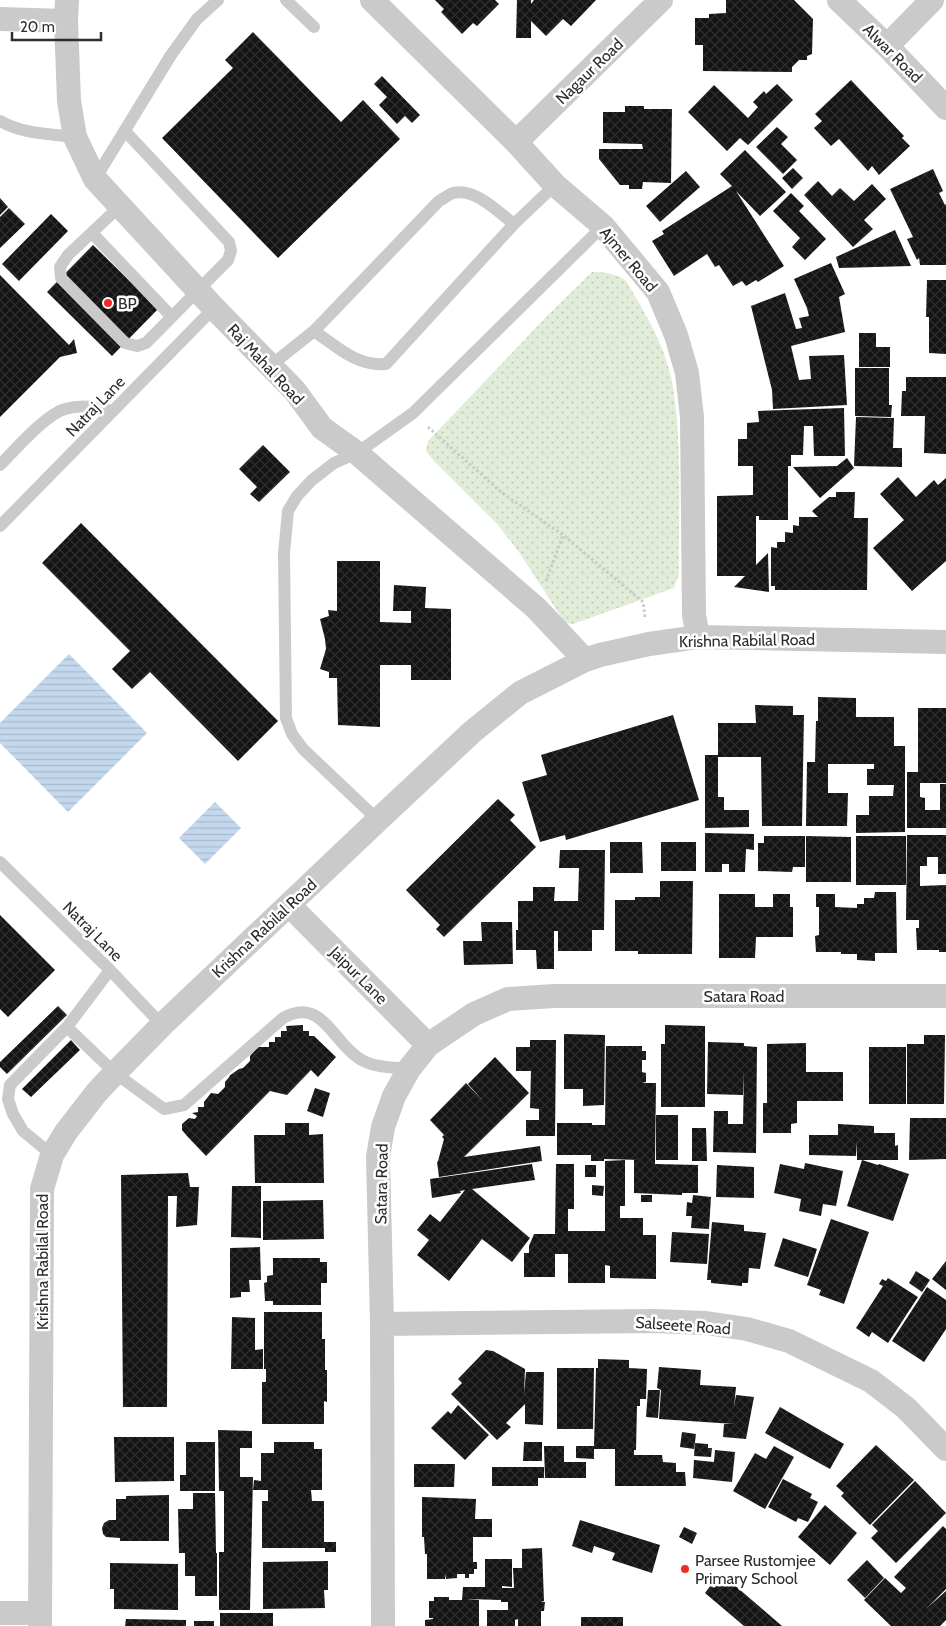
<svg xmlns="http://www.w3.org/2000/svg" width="946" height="1626" viewBox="0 0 946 1626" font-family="Cabin,sans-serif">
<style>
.park{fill:url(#park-dots)}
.water{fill:url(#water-rules)}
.building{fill:url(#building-cross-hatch)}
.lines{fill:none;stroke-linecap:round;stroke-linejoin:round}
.path{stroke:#cacaca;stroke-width:3;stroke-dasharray:2.5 2.5;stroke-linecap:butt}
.service{stroke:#cacaca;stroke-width:12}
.minor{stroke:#cacaca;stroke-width:24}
.poi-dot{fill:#ef2d24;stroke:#fff;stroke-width:2}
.labels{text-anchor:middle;stroke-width:5;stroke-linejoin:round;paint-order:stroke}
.street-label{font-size:16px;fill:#2d2d2d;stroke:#fff}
.poi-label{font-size:16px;fill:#2d2d2d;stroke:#fff;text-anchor:start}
</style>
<defs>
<pattern id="park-dots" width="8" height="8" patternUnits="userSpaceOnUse" patternTransform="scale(1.25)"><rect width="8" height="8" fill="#e1ecd9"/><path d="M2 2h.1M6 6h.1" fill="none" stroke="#c1cbbb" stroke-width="1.8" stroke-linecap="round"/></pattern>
<pattern id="water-rules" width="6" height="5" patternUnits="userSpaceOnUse" patternTransform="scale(1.25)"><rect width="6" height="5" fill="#c4d8ed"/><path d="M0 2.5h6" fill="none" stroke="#a9bacc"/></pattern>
<pattern id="building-cross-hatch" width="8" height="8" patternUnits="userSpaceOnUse" patternTransform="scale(1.25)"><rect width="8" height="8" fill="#141414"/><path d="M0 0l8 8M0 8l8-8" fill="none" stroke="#2e2e2e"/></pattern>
</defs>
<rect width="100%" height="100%" fill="#fff"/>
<path class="park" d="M592,272C604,272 616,273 626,281C645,313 665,345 672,382C683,442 678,513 679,574L674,588L573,624L565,623L521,555L498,525L433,460L426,451L428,441L548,315Z"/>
<path class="water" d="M69,654L147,733L68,812L0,743V723Z
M215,802L241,828L205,864L179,838Z"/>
<path class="building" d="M435,0H495L499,4L477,26L473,23L462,34L441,12L444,9Z
M517,0H531V4L534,0H596L571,26L563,19L546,36L531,21V38H516Z
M726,0H794L813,19L812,54L807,56V60H799L792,67V72L703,71V45H695V18H709V14L726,13Z
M253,32L341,122L363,100L400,139L278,258L162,138L233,68L225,60Z
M382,76L420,115L412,123L405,116L397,124L379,105L387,97L374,84Z
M851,80L904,136L902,138L910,146L879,175L872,166L868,171L839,139L831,146L814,128L822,121L815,114Z
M777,84L793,100L748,145L740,138L727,151L688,112L714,85L748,118L758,107L753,102L764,91L766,94Z
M625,106H644V109H672L671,183L643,182L642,189H629V185H620L599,159V149H643L642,144L603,143V112H625Z
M777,127L788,137L781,144L797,160L783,174L756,147Z
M745,150L786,192L760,216L736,191L784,266L758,282L756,280L746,286L742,281L733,286L719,265L715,267L707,254L674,276L652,241L664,234L662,231L732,186L720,174Z
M793,168L803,178L792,189L782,178Z
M933,169L943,191L939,193L945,205L946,204V265H920L919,258L917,260L907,239L913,237L890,189Z
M686,171L700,187L660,222L646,206Z
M818,181L832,196L840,188L854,201L872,184L886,199L864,220L873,229L853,247L804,195Z
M791,193L804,206L799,211L826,239L805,260L792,247L800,238L773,211Z
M0,198L8,207L0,215Z
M9,208L25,224L0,248V217Z
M51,214L68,231L19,281L2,264Z
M895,230L911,266L839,268L836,257Z
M93,245L158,309L112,356L47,292Z
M831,263L845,294L839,297L845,332L791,346L799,380L811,379L809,356L844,355L847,405L773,409L772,390L751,306L785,293L796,329L802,328L799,318L809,316L807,308L794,279Z
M0,275L69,345L74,339L77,353L60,357L0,417Z
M927,280H946V354L929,353V317H926Z
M859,333H876V347H890V367H859Z
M855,368H889V405H892L891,417L855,416Z
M906,377H946V454L924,453L925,416H901L902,391H906Z
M844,408L845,456H814L813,426H804L803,455H791V466H788V520H759V516H756V565L768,553L769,592L734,587L745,576H717V496L753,495V466H738V439H747V423L759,422L758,411Z
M856,417L894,418L893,448H902V467L854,466Z
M263,445L290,472L259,502L250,494L257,487L239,469Z
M847,458L854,468L820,498L793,467L837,466Z
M898,477L916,497L934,480L938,485L946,478V561L912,591L873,548L904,520L880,494Z
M836,492H855L854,518H868L867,590H775V586H771V547L777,548V542H785V532L793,533V525L799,526V517H818L812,511L829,497H836Z
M81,523L278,721L238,761L150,672L132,689L112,669L130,651L42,563Z
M337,561H380V622L411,623V611H393L394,585L426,587L425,608L451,609V680H411V665H380V727L338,725L337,678H329V672L320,669L326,649L325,639L320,619L329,616L328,610L337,611Z
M818,697L856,698V717H894V746H905V832L856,833V815H869V796H893L894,785H867V769H874V764H828V793H848L847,826H806L807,762H815L816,721H818Z
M755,705L793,706V715H804L802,826H762L761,757H718V797H724V810H749V827L705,828V755H718V723H756Z
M918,708H946V783H920V797L925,798V810H940V784H946V828H907V772H918Z
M673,715L699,800L566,840L565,835L540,842L522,782L547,775L541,755Z
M498,799L515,815L510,820L536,847L444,937L436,929L440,925L406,890Z
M705,833L754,834V850L746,849L745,872H729V864H722V872H705Z
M907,835H946V874H938V857H927V866H920V886L946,885V952H939V950H917L916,928H919V920H906Z
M764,836H805V867H793L792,872L758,871V843H764Z
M806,836L851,837V882H806Z
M856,836H906V885H856Z
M610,842H642L643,873H610Z
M661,842H696V871H661Z
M560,850H605L604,930H592V951H558V931H554V969H537L536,950H516V930H518V901H533V887H555L554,901H578L579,868H559Z
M660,881H693L692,954H638V951H615V900H635V897H660Z
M875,892H896L897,953H875V961L857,960V954H841V952H816L815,936L819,935V907H816V894H835V907L857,908V904H864V898H874Z
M719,894H755V907H773V894H790V907H793V937H756L755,958H719Z
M0,915L55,970L8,1017L0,1009Z
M481,922H512L513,964L464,965L463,941H482Z
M58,1006L67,1015L7,1074L0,1067V1062Z
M303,1025V1031H309V1036H314L336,1057L318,1077L311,1070L287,1095L270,1091L206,1156L187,1136L182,1130V1124L189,1118L195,1119L197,1116L192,1113L198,1112V1107H204V1102L211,1093L218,1094L225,1087V1082L230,1076H229L239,1069L243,1068L250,1061V1056L258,1047H269V1042H275V1037H281V1031H287L286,1026Z
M665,1025L705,1026V1107H661V1044H665Z
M564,1034L605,1035L604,1105L583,1106V1089H564Z
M924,1035H945L944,1104H907V1044H924Z
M71,1040L80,1050L31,1097L22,1089Z
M530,1040H556L555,1136H526V1120H539V1109L530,1108L531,1071H516V1047H530Z
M708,1042L744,1043V1046L757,1047L756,1153L713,1152L714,1111H728V1124H743L744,1071L743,1095L707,1094Z
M806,1043V1072H843V1101H797V1123L791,1124V1133H763V1103H767V1044Z
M606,1046H642V1051H646V1060H642V1072L646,1073V1082L642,1083H656L655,1164L698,1165V1193H682V1195L634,1193V1160H640L604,1159V1161H591V1155H557V1123H592V1125H605Z
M869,1047H906V1104H869Z
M495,1057L529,1093L464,1157L540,1146L542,1161L439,1177L437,1162L438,1161L444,1139L442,1137L444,1135L430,1120L466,1083L484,1102L468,1084Z
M315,1088L330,1093L323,1117L307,1111Z
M656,1115H678V1160H656Z
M910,1118H946V1159L909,1160Z
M285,1123H309V1135L323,1134L324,1183H255L254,1135H285Z
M838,1124L874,1126V1133H895V1146L898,1145V1160H857V1142L856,1156L809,1155V1135H838Z
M692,1128H706L707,1161H692Z
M625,1160V1206H620V1218H643V1235H656V1279L610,1278V1266L605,1265V1283H568V1254H555V1277H524V1253H529V1246L534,1234H555L556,1164H574V1209H568V1231H605V1258V1161Z
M862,1160L878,1165L879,1164L909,1174L893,1221L847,1206Z
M805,1163L843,1171L836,1206L823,1204L821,1216L799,1211L801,1199L774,1193L780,1164L804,1169Z
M532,1164L535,1180L472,1189L530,1238L512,1262L482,1239L449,1281L417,1255L429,1240L417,1230L430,1214L440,1222L465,1190L460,1191L461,1193L432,1198L430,1179Z
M585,1165H596V1177H585Z
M717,1165L754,1167V1198L716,1197Z
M188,1173L190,1187H199L197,1225L176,1227L177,1196H168L167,1407H123L121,1175Z
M592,1185L604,1186L603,1196L592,1195Z
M232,1186H261V1238L231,1237Z
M641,1195H652V1202H641Z
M693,1195L711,1197L709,1229L691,1228L692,1216H686L687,1202L692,1203Z
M323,1200L324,1239L263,1240V1201Z
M831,1219L869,1232L844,1304L819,1295L821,1290L807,1285Z
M712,1222L744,1225V1231L766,1233L760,1269L749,1268L748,1283H742V1286L711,1283V1280H707Z
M672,1232L709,1234L707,1264L670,1262Z
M783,1238L817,1249L808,1277L774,1266Z
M260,1247L261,1280H249L250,1292H241V1297L230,1298V1248Z
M273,1258H320V1262H327V1283H321V1305H273V1301H265L264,1283L267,1282V1276L273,1275Z
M946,1261V1290L932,1279Z
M916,1271L930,1280L922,1292L909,1283Z
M888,1278L918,1297L888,1343L872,1332L869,1337L856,1328L883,1286L879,1284L882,1279L886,1281Z
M927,1287L946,1300V1329L924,1362L892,1341Z
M264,1312H322V1339H325V1370H327V1402L324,1401V1424H262V1382H266V1369H264Z
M232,1317L255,1318V1350L263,1349V1369H231Z
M486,1350L493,1351L525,1369L524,1395L526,1372H544L543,1425L525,1424V1404L506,1423L511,1427L497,1440L451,1394L462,1383L458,1379Z
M598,1359L629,1360V1368L647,1369L646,1399H640V1406H637L636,1450H634V1455H662L663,1462L676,1463V1472H685L686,1486H615V1449H594V1459L576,1458V1446H594L596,1368H598Z
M659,1367L701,1370L700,1385L736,1387L734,1407L736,1395L754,1397L746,1439L723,1437L724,1424H734L659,1419L661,1390L657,1388Z
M557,1368H594L593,1429H557Z
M648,1390H660L658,1418L646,1417Z
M458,1405L489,1435L465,1460L431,1428L448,1411L451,1414Z
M780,1407L844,1444L830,1469L765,1433Z
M218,1430L252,1431V1448H240V1477H253L250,1610H219V1552H224V1491H219Z
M682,1432L696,1434L694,1449L680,1447Z
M114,1437H174V1481L115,1482Z
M186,1442H215V1491H180V1475H186Z
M274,1442H314V1449H322V1490H311L312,1501H324V1542H336V1552H325V1548H262V1501H268V1490H253L254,1480L261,1481V1453H274Z
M524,1442H542V1461H523Z
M695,1443L708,1444V1448H712L711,1457L694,1456Z
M876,1445L914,1480L870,1525L841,1496L844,1493L836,1486Z
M544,1446H564V1462H586V1478H545Z
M774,1446L794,1457L765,1509L733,1491L755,1453L766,1459Z
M715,1450L735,1452L732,1482L693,1478L694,1460L714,1462Z
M414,1464H455L454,1487H414Z
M492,1467H544V1478H538V1486H492Z
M783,1479L812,1494L810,1498L818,1502L808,1522L798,1518L796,1522L768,1507Z
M915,1481L946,1513L896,1563L871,1538L878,1531L872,1525Z
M193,1493H215L216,1553H203H217V1596H195V1576H185V1553H179L178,1509H193Z
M169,1495V1541H120V1538L106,1537L103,1534L102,1528L104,1523L109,1520H116V1499H126V1496Z
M422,1497L476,1499L475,1519H492V1537H473V1562H477V1569H474V1574H469V1578H465V1574H457V1578L446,1579L445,1574V1579H427V1554H425L424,1537H444H422Z
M825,1505L857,1533L830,1565L798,1537Z
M580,1520L660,1545L652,1573L612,1560L615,1553L594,1546L592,1553L572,1546Z
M943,1526L946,1529V1589L926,1609L946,1591V1620L940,1626H891L864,1600L885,1578L901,1593L906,1588L894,1577Z
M684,1527L697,1533L692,1544L679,1537Z
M542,1548L544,1601L541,1602H545L544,1611H541V1626H518V1619L515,1620V1626H487V1610H508V1602H501V1600L467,1599L479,1600V1626H425V1620L433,1619V1618H429V1601H434V1597H449V1600H462L463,1587H485V1559H512V1587L502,1586V1588H514L513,1568H522V1549Z
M867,1560L884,1578L865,1598L847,1580Z
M328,1561V1590H324L325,1608L263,1609V1562Z
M110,1563L178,1564V1610L114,1609V1589H110Z
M724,1576L782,1626H744L705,1593L711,1585L714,1588Z
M220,1613H273V1626H220Z
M581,1617H623V1626H581Z
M126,1619L186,1620V1626H125Z
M194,1621H214V1626H194Z"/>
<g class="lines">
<path class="path" d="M428,427L501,492L563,535L643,602L645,618
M546,581L563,535"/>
<path class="service" d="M286,0L314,27
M0,121C22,134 50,134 75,137
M95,179L171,55L197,19L218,0
M120,206L68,255L60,267L61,278L125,343L137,346L146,343L228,260L231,251L229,242L125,131
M92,233L171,316
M314,331C336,346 357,367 386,364L514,224L555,185
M270,366L314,331L439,201C443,199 448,195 453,193C476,188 498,212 514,224
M0,465C15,450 46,414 65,409C82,404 96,407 112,411
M0,526L214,308
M378,820L303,749L292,734L286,718L284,553L288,511L297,496L312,480L334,463L357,453L413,413L603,226
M0,862L110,970L162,1025
M67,1027L115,1073L164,1109L184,1105L283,1018C322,996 332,1042 360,1059C374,1068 393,1067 409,1069
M52,1155L23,1131L13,1114L8,1099L10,1085L67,1027L110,970"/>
<path class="minor" d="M67,0L66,21L69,101L75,137L95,179L214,308L295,391L322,428L357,453L536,608L585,660
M372,0L516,142L555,185L603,226L658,292L676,335L687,373L692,417L694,615L698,637
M839,0L887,46L946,108
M0,19L66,21
M887,46L932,0
M516,142L661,0
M289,905L428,1045
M382,1324L654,1321L706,1323L747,1329L789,1341L871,1381L906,1408L946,1449
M0,1613H40
M40,1626L42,1189L52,1155L66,1132L97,1092L115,1073L162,1025L378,820L472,732L520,693L585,660L600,655L649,644L698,637L946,642
M383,1626L382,1324L378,1157L383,1127L394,1096L409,1069L428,1045L474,1014L508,999L554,996H946"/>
</g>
<g class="poi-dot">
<circle cx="108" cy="303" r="5"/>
<circle cx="685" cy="1569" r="5"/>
</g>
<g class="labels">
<g class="street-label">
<text transform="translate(893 53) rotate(45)" y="6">Alwar Road</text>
<text transform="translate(589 71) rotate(-44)" y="6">Nagaur Road</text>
<text transform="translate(629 259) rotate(50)" y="6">Ajmer Road</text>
<text transform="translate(266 364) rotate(47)" y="6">Raj Mahal Road</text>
<text transform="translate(95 406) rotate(-46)" y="6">Natraj Lane</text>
<text transform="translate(747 640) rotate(-1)" y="6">Krishna Rabilal Road</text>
<text transform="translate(264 928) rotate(-43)" y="6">Krishna Rabilal Road</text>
<text transform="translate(93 931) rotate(45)" y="6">Natraj Lane</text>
<text transform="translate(359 975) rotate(45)" y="6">Jaipur Lane</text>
<text x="744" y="1002">Satara Road</text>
<text transform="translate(381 1184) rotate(-89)" y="6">Satara Road</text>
<text transform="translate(42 1262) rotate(-90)" y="6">Krishna Rabilal Road</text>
<text transform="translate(683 1325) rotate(4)" y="6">Salseete Road</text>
</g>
<g class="poi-label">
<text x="118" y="309">BP</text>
<text x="695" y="1566">Parsee Rustomjee<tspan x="695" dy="18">Primary School</tspan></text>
</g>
</g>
<path d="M12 32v8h89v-8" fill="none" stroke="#2d2d2d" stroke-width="2.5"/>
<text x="20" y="32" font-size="15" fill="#2d2d2d" stroke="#ffffff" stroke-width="4" paint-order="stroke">20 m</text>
</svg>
